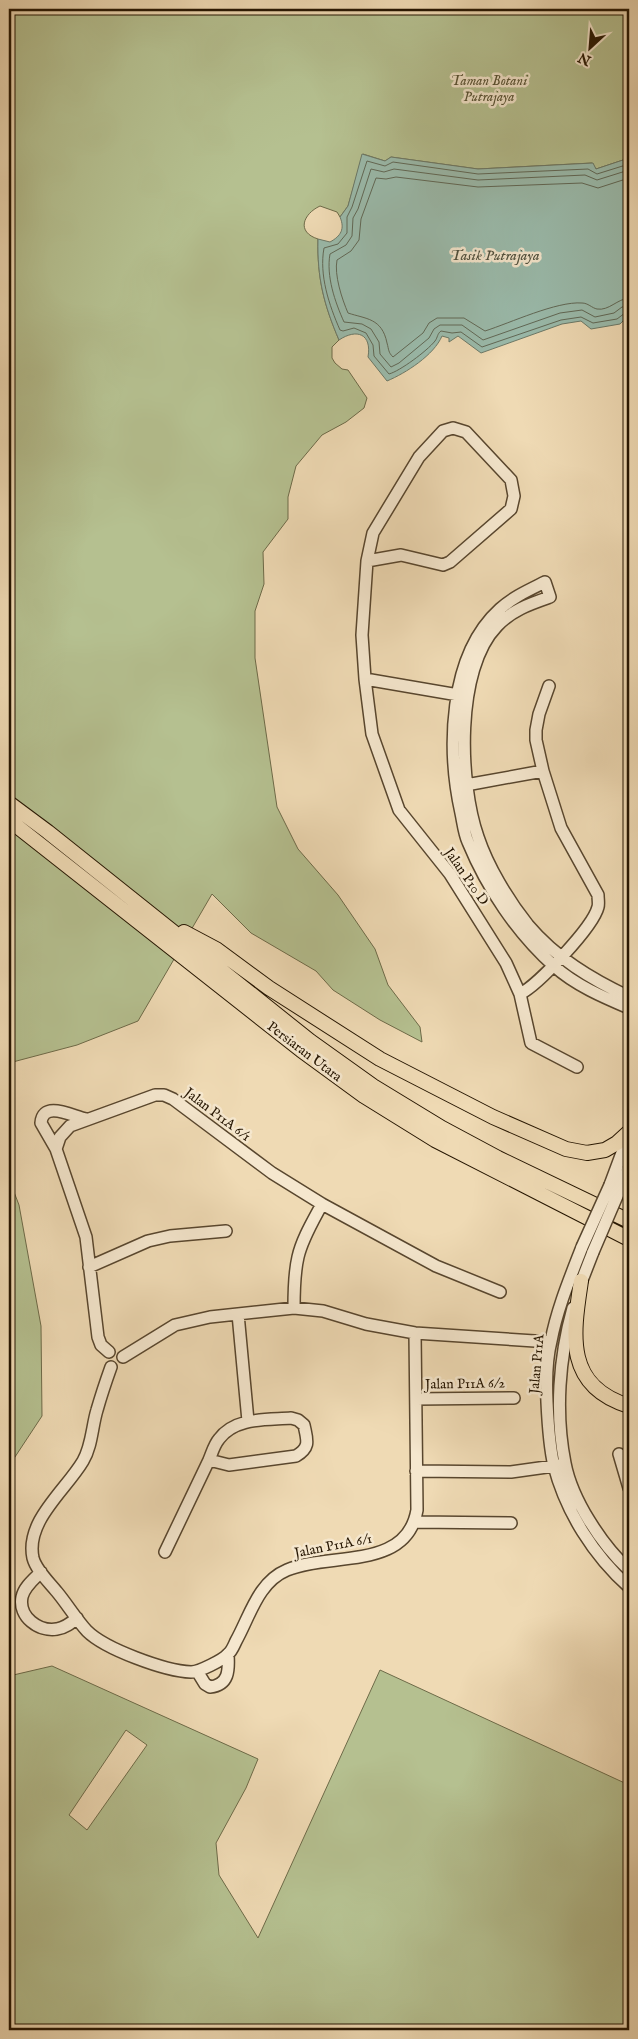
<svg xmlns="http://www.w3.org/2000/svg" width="638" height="2039" viewBox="0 0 638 2039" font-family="'IM FELL English',serif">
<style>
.green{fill:#b5c090;stroke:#6d6a48;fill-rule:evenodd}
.water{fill:#9abbac;stroke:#6b7968}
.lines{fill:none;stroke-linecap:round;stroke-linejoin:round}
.shore{stroke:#606856;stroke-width:1}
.minor-casing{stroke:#58462e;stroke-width:14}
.major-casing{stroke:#251501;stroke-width:16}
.minor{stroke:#f5e7ce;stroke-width:11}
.major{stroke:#efdab4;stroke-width:14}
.minor-bridge-casing{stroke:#58462e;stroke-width:14;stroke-linecap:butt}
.minor-bridge{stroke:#f5e7ce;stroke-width:11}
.labels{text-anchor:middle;stroke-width:5;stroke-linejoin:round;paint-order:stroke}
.park-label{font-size:14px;font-style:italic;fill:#575133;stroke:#f5e7ce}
.street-label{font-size:14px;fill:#251501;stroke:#f5e7ce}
.water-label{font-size:15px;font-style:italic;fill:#4e4f3d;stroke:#f5e7ce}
</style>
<rect width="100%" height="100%" fill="#efdab4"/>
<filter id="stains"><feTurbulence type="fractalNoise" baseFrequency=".004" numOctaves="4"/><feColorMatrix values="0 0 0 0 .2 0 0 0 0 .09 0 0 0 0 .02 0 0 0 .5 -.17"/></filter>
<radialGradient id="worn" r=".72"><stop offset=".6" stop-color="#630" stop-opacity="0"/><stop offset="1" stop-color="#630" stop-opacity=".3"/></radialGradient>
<path class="green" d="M9,9H629V158L596,169L592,163L478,169L391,157L385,161L363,154L348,206L340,217L337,212L320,206C303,214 296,232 318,239C317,278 324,305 339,340L332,347V358L335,363L342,369L348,370L367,398L364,408L346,422L322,435L296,466L288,497V519L263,552L264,584L255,611V658L277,807L298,849L338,895L375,949L388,985L420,1027L422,1042L380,1020L333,990L316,971L251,933L212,894L138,1021L77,1045L9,1063Z
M9,1179L19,1205L41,1326L42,1416L9,1466Z
M52,1666L258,1759L246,1788L216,1843L219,1875L258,1938L380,1670L629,1785V2030H9V1676ZM126,1730L147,1745L87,1830L69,1815Z"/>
<path class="water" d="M362,154L385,161L391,157L478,169L593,163L596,169L629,158V315L620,324L591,329L581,321L562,324L481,353L458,336L449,342V338L442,336C434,355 406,373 387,381L368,357C372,334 357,328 339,340C324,305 317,278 318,239L330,242C341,236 345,229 340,217L348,206Z"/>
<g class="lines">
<path class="shore" d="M629,164L597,174L588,169L478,174L393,162L385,166L367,161L352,207L347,217V233L338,244L324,248C319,275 329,305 340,330L343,331L354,328L366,333L373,345L374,356L389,374C400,371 427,351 435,341C438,337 437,334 441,331L452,333L461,332L482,347L561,320L581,317L593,323L617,319L625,313L629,312
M629,170L597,180L585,175L478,180L394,169L384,172L371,169L358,209L353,218L352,236L346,245L330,254C326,276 335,302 344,322L362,324L371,329L379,342L380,354L391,367L399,363L429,338L434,329L440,325H462L483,340L560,313L582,310L595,317L614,313L622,307L629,306
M629,178L598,188L582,183L478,187L396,177L386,179L376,178L361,219L359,240L351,251L337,260C334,275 342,299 348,313C366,319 382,318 387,343C389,350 388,352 393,357L423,333L429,323L437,318H464L485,331C510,323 557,301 582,303C588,303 592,308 597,309C609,311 617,299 629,298"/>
<g class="minor-casing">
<path id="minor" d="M367,561L401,555L443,565L450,562L511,509L514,496L511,480L466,432L453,428L443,431L419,457L373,533L367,561L362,635L365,679L372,734L399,810L450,874L506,963L520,994L531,1043L577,1067
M365,679L464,696
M466,785L543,771
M520,994C538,985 593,927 598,907C599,904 598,899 598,895L561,828L543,771L536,740V730L539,714L549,686
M629,997C591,979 556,958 528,925C508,900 488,867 478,837C459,783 455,669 497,626C512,610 530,604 550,597L545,582C529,590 513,597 500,609C448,656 447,750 461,813C463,822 464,833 468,842C487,888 517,933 554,966C575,985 603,997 629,1008
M56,1149L41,1123C43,1100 72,1116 86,1119
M610,1185L629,1134
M620,1189L629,1166
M582,1247C570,1278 557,1309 551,1341C546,1361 546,1382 547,1402C548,1423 549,1445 554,1466C566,1512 594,1556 629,1587
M89,1267L148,1241L170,1236L226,1231
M579,1288L593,1252
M294,1308C294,1291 294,1274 298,1257C302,1239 313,1221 322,1204
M573,1308C559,1358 555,1413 565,1463C572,1500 602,1545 629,1570
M238,1314L248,1421
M109,1352L101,1345L98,1337L86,1237L56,1149L60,1137L70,1126L155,1095H164L173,1099L272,1173L322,1204L436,1266L500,1292
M123,1357L175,1325L210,1317L294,1308L323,1311L366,1324L415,1333L550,1342
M111,1367C106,1381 101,1396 97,1410C92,1426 92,1446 83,1461C66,1490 25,1521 33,1558C36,1570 49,1582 57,1592C67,1604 76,1619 87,1631C105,1649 165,1671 191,1672C199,1672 223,1660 228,1654C232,1651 234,1645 236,1641C250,1616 258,1582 287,1570C329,1552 407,1571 417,1510L415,1333
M416,1399L514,1398
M291,1418L298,1420L304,1425C307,1440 311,1447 296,1456L229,1465L209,1460C212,1453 214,1445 219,1439C235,1417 267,1420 291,1418Z
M619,1454L629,1488
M416,1471L511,1472L561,1465
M415,1522L511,1523
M165,1552L209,1460
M41,1572C34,1579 24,1587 22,1597C18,1617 39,1632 57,1629C65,1628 71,1623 77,1618
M197,1671L205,1684L210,1687C229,1685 229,1670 228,1655"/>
</g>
<g class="major-casing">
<path id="major" d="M9,803L48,832L310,1041L373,1086L442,1128L498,1158L629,1221
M9,820L301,1050L364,1096L435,1140L629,1239
M184,932L216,949L269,988L380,1059L493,1117L566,1149L587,1153L605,1150L617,1143L629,1132
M581,1281C573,1334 564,1386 629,1406"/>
</g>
<use href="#minor" class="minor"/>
<use href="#major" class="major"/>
<g class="minor-bridge-casing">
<path id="minor-bridge" d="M582,1247L610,1185
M593,1252L620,1189"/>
</g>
<use href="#minor-bridge" class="minor-bridge"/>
</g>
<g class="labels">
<g class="park-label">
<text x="489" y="85">Taman Botani<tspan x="489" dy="16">Putrajaya</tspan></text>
</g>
<g class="street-label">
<text transform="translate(467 876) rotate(55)" y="5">Jalan P10 D</text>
<text transform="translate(305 1051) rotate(37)" y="5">Persiaran Utara</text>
<text transform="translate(218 1114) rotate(37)" y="5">Jalan P11A 6/1</text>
<text transform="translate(536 1364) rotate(-85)" y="5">Jalan P11A</text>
<text transform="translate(465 1383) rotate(-1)" y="5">Jalan P11A 6/2</text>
<text transform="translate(333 1545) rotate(-11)" y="5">Jalan P11A 6/1</text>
</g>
<g class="water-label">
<text x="495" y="260">Tasik Putrajaya</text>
</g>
</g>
<rect width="638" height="2039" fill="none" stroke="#efdab4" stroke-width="30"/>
<rect x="10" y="10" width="618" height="2019" fill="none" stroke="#251501" stroke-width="2.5"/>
<rect x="15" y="15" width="608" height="2009" fill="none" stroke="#251501"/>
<g transform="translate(590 48) rotate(206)" stroke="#f5e7ce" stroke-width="4" paint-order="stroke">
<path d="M0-4L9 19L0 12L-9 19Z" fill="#251501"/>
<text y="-8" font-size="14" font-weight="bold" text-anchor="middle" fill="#251501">N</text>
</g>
<rect width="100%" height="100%" filter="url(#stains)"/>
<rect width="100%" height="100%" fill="url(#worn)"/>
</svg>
